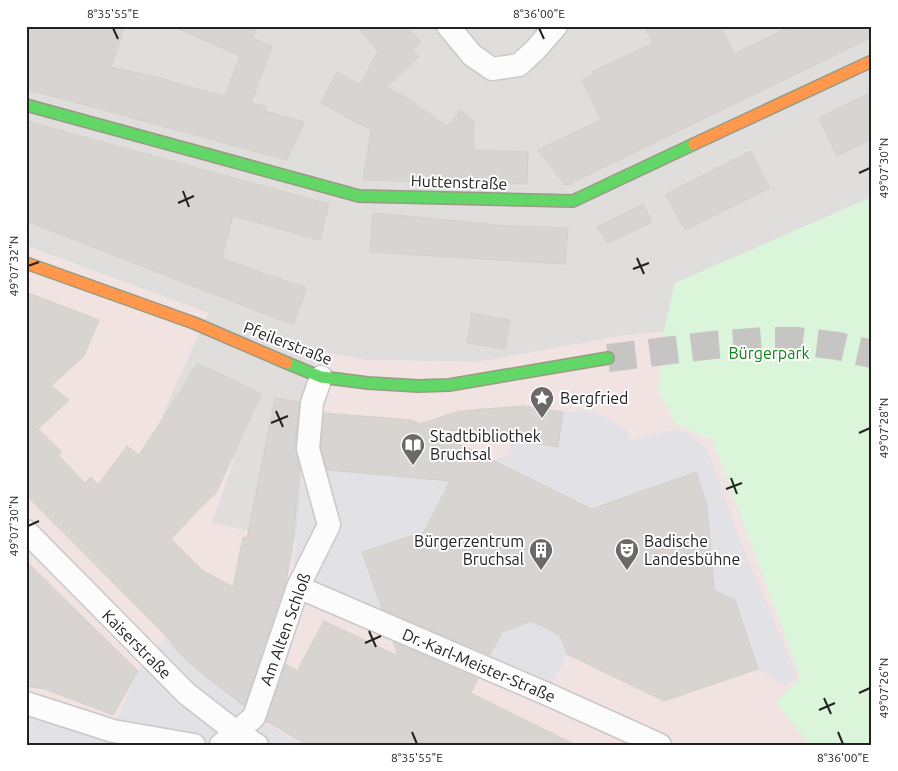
<svg xmlns="http://www.w3.org/2000/svg" width="898" height="771" viewBox="0 0 898 771" font-family="Ubuntu,sans-serif">
<style>
.residential{fill:#dfdedc}
.commercial{fill:#f1e3e1}
.park{fill:#daf5da}
.plaza{fill:#e2e1e5}
.building{fill:#d7d4d2;stroke:#d3d0cc}
.lines{fill:none;stroke-linecap:round;stroke-linejoin:round}
.secondary-tunnel{stroke:#c7c5c3;stroke-width:28;stroke-dasharray:28 14;stroke-linecap:butt}
.street-casing{stroke:#c9c8c7;stroke-width:25}
.fast-casing{stroke:#999a82;stroke-width:14}
.slow-casing{stroke:#999a82;stroke-width:14}
.street{stroke:#fdfcfc;stroke-width:22}
.fast{stroke:#63d668;stroke-width:11}
.slow{stroke:#ff974d;stroke-width:11}
.ticks{fill:none;stroke:#222;stroke-width:2}
.labels{text-anchor:middle;stroke-width:4;stroke-linejoin:round;paint-order:stroke}
.street-label{font-size:16px;fill:#222;stroke:#fff}
.park-label{font-size:16px;fill:#0c8416;stroke:#fff}
.poi-label{font-size:16px;fill:#222;stroke:#fff;text-anchor:start}
.neatline{fill:none;stroke:#222;stroke-width:2}
.ticks-label{font-size:12px;text-anchor:middle;fill:#222}
</style>
<rect width="100%" height="100%" fill="#f0eeeb"/>
<path class="residential" d="M26,26H872V197L676,283L664,332L621,336L479,362L367,360L318,351L300,543L211,523L234,460L162,415L208,313L26,246Z"/>
<path class="commercial" d="M26,246L208,313L162,415L234,460L212,523L299,542L307,396L318,351L367,360L479,362L621,336L664,332L658,389L676,424L713,440L801,678L806,740L817,745H26Z"/>
<path class="park" d="M872,197V745H817L806,740L776,702L801,678L713,440L676,424L658,389L664,332L675,283Z"/>
<path class="plaza" d="M593,411L624,428L631,440L678,429L687,432L707,449L745,553L798,677L785,686L758,669L735,600L714,590L707,506L696,472L592,509L517,472L441,498L424,532L362,552L382,610L488,659L502,632L531,621L560,635L567,654L547,694L292,586L304,452L308,449L329,457L328,470L436,480L511,454L509,435L523,441L557,447L563,412Z
M167,637L171,641L170,643L182,655L184,654L186,659L190,663L191,662L199,671L241,704L254,717L262,722L304,745H26V698L115,725L138,671L149,655Z"/>
<path class="building" d="M26,26H125L111,67L168,80V81L225,96L240,56L172,26H257L252,38L272,46L251,103L267,107L265,111L304,122L287,160L30,90H26Z
M357,26H407L421,42L412,50L419,57L386,87L402,95L447,126L461,110L474,122V150L528,152L527,184L363,180L371,130L321,103L337,72L360,85L378,51Z
M644,26H721L734,54L791,26H872V37L576,181L573,175L572,184L565,185L538,150L601,120L582,80L593,75L592,72L653,43Z
M872,92V139L837,156L819,118Z
M26,121L329,204L320,240L233,216L222,258L265,274L307,288L293,325L26,221Z
M751,151L770,188L685,230L666,194Z
M643,204L652,222L608,243L597,227Z
M373,213L489,224L487,225L568,228L565,264L370,252Z
M26,292L99,320L84,356L51,386L69,400L38,429L62,452L58,455L85,483L91,477L98,485L127,446L139,455L174,401L197,364L227,377L261,394L216,493L199,509L171,539L202,570L233,587L243,537L247,538L275,398L299,402L295,448L300,468L292,550L286,581L244,706L195,668L170,643L171,641L26,495Z
M472,313L510,320L505,349L467,343Z
M523,406L563,412L558,447L423,426L592,509L696,472L707,506L714,590L735,600L758,669L664,701L567,654L560,635L531,621L502,632L490,655L382,609L362,552L424,532L450,481L327,470L321,448L324,413L412,420L420,424L459,411Z
M26,561L138,671L113,715L45,689L26,686Z
M324,621L398,656L393,642L478,679L471,693L576,745H307L266,721L286,664L297,671Z"/>
<g class="lines">
<path class="secondary-tunnel" d="M608,358L713,345L765,341H797L838,346L872,354"/>
<g class="street-casing">
<path id="street" d="M448,26L472,55L492,69L519,65L536,49L556,26
M26,531L187,694L236,732L257,745
M298,587L547,694L660,745
M26,703L113,731L194,745
M221,745L254,717L298,587L329,525L308,449L312,403L321,377"/>
</g>
<g class="fast-casing">
<path id="fast" d="M26,105L359,196L573,201L694,144
M287,363L321,377L368,383L418,386L449,385L608,358"/>
</g>
<g class="slow-casing">
<path id="slow" d="M694,144L872,61
M26,263L194,323L287,363"/>
</g>
<use href="#street" class="street"/>
<use href="#fast" class="fast"/>
<use href="#slow" class="slow"/>
</g>
<path class="ticks" d="M113,28L118,39M539,28L544,39M859,173L870,168M183,191L189,207M178,203L194,196M637,258L644,274M28,266L39,262M633,269L649,263M276,411L283,427M271,423L288,416M859,433L870,428M731,478L737,494M726,489L742,483M28,526L39,521M369,631L376,647M365,643L381,636M859,693L870,688M824,698L831,714M819,710L835,703M412,732L417,744M838,732L843,744"/>
<defs>
<g id="sight-pin" transform="scale(1.25)"><path d="M0 17L-7.5 6A9.5 9.5 0 1 1 7.5 6Z" fill="#6a6968" stroke="#fff"/><path d="M0-6L1.8-2.2L6-1.7L2.9 1.2L3.7 5.4L0 3.3L-3.7 5.4L-2.9 1.2L-6-1.7L-1.8-2.2Z" fill="#fff"/></g>
<g id="library-pin" transform="scale(1.25)"><path d="M0 17L-7.5 6A9.5 9.5 0 1 1 7.5 6Z" fill="#6a6968" stroke="#fff"/><path d="M-6-4Q-3-5.5-.7-3.5V5Q-3 3-6 4ZM6-4Q3-5.5 .7-3.5V5Q3 3 6 4Z" fill="#fff"/></g>
<g id="building-pin" transform="scale(1.25)"><path d="M0 17L-7.5 6A9.5 9.5 0 1 1 7.5 6Z" fill="#6a6968" stroke="#fff"/><path d="M-4-6H4V6H1V3H-1V6H-4ZM-2.5-4.3h1.7v1.8h-1.7ZM.8-4.3h1.7v1.8H.8ZM-2.5-1h1.7V.8h-1.7ZM.8-1h1.7V.8H.8Z" fill="#fff"/></g>
<g id="theatre-pin" transform="scale(1.25)"><path d="M0 17L-7.5 6A9.5 9.5 0 1 1 7.5 6Z" fill="#6a6968" stroke="#fff"/><path d="M-5-5.5Q0-4 5-5.5V0Q5 5 0 6Q-5 5-5 0ZM-3.3-2.5H-1v1.5H-3.3ZM1-2.5H3.3v1.5H1ZM-2.8 1Q0 5.5 2.8 1Z" fill="#fff"/></g>
</defs>
<g fill-rule="evenodd">
<use href="#sight-pin" x="542" y="398"/>
<use href="#library-pin" x="413" y="445"/>
<use href="#building-pin" x="541" y="550"/>
<use href="#theatre-pin" x="627" y="550"/>
</g>
<g class="labels">
<g class="street-label">
<text transform="translate(459 182) rotate(2)" y="6">Huttenstraße</text>
<text transform="translate(288 343) rotate(21)" y="6">Pfeilerstraße</text>
<text transform="translate(285 629) rotate(-70)" y="6">Am Alten Schloß</text>
<text transform="translate(137 644) rotate(45)" y="6">Kaiserstraße</text>
<text transform="translate(479 665) rotate(23)" y="6">Dr.-Karl-Meister-Straße</text>
</g>
<g class="park-label">
<text x="769" y="359">Bürgerpark</text>
</g>
<g class="poi-label">
<text x="560" y="404">Bergfried</text>
<text x="430" y="442">Stadtbibliothek<tspan x="430" dy="18">Bruchsal</tspan></text>
<text x="524" y="547" text-anchor="end">Bürgerzentrum<tspan x="524" dy="18">Bruchsal</tspan></text>
<text x="644" y="547">Badische<tspan x="644" dy="18">Landesbühne</tspan></text>
</g>
</g>
<rect width="898" height="771" fill="none" stroke="#ffffff" stroke-width="55"/>
<rect x="28" y="28" width="842" height="716" class="neatline"/>
<g class="ticks-label">
<text x="113" y="18">8°35'55"E</text>
<text x="539" y="18">8°36'00"E</text>
<text transform="translate(884 168) rotate(-90)" y="4">49°07'30"N</text>
<text transform="translate(14 266) rotate(-90)" y="4">49°07'32"N</text>
<text transform="translate(884 428) rotate(-90)" y="4">49°07'28"N</text>
<text transform="translate(14 526) rotate(-90)" y="4">49°07'30"N</text>
<text transform="translate(884 688) rotate(-90)" y="4">49°07'26"N</text>
<text x="417" y="762">8°35'55"E</text>
<text x="843" y="762">8°36'00"E</text>
</g>
</svg>
